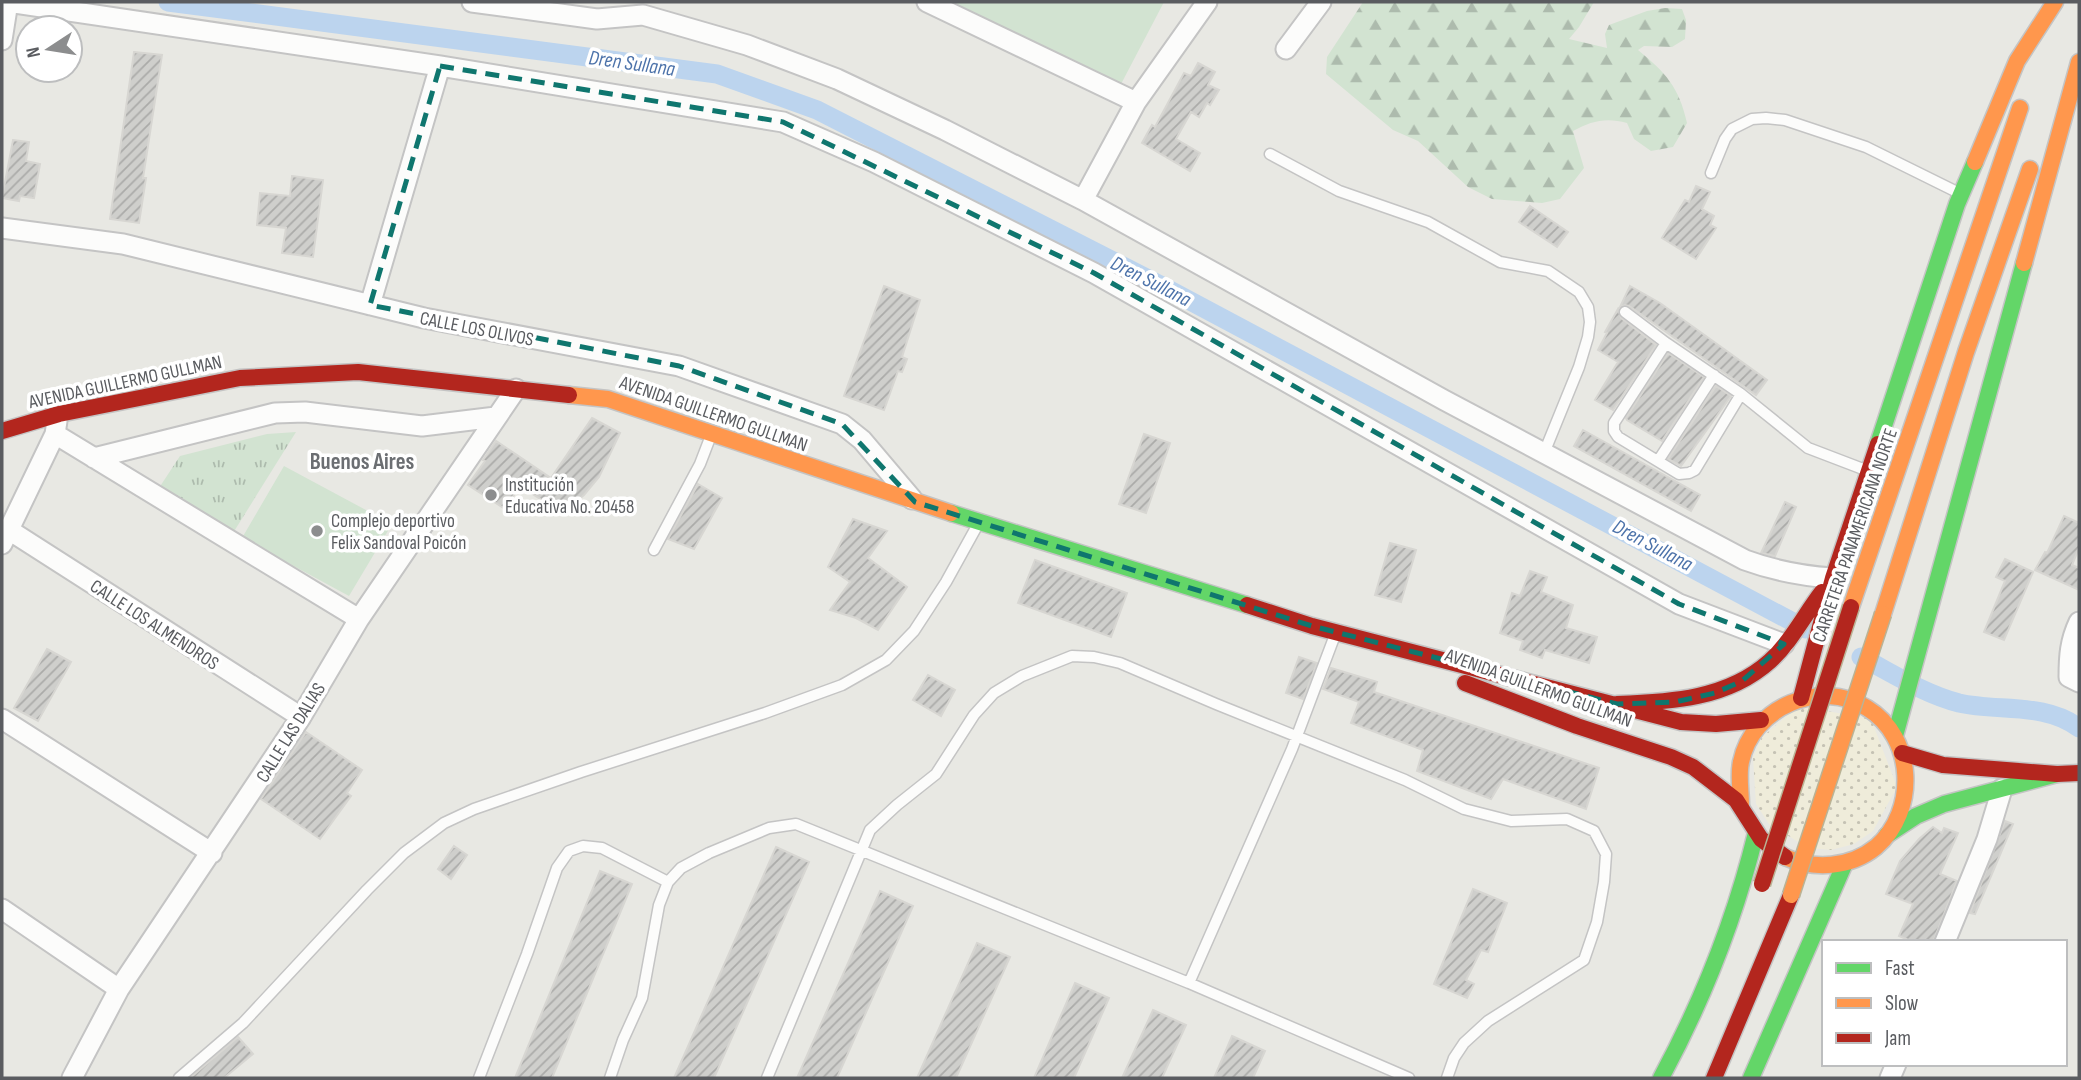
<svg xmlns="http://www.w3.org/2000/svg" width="2081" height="1080" viewBox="0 0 2081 1080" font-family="'Sofia Sans Condensed',sans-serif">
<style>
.forest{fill:url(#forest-firs)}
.sand{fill:url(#sand-dots)}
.park{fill:url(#park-tufts)}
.pitch{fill:#d2e3d1}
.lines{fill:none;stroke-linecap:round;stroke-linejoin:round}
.canal{stroke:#bcd4ee;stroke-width:19}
.building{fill:url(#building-hatch);stroke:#d7d6d2;stroke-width:2}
.lane-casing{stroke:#c4c4c4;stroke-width:13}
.street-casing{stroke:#c4c4c4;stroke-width:23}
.fast-casing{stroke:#c4c4c4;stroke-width:19}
.slow-casing{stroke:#c4c4c4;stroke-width:19}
.jam-casing{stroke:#c4c4c4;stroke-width:19}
.lane{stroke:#fcfcfb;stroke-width:10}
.street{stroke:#fcfcfb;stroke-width:19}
.fast{stroke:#63d668;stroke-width:16}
.slow{stroke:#ff974d;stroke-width:16}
.jam{stroke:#b3261e;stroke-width:16}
.slow-bridge-casing{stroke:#bab396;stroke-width:19;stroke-linecap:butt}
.jam-bridge-casing{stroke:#bab396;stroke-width:19;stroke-linecap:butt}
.slow-bridge{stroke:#ff974d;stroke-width:16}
.jam-bridge{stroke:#b3261e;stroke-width:16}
.marked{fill:none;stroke:#0f766e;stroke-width:5;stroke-dasharray:14 9;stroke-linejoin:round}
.poi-dot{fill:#8c8d8e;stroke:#fff;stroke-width:2.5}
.labels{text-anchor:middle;stroke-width:7;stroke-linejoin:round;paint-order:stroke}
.street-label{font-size:19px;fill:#5a5c60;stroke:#fff}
.poi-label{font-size:19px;fill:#5a5c60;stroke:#fff;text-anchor:start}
.water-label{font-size:21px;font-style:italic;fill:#4d73aa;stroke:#fff}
.quarter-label{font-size:23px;font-weight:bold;fill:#6b6e72;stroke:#fff}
</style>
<defs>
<pattern id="forest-firs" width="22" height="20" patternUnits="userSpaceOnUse" patternTransform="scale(1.75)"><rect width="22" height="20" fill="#d2e3d1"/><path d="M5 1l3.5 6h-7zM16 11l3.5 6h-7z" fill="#adbbad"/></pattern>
<pattern id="sand-dots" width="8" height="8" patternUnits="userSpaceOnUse" patternTransform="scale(1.75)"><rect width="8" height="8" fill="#efecda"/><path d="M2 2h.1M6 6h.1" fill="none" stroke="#c5c2b4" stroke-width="1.8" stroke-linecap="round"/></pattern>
<pattern id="park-tufts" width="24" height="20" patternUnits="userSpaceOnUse" patternTransform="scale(1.75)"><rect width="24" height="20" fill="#d2e3d1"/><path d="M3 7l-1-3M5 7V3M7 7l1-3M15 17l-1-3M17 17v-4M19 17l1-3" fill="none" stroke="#adbbad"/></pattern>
<pattern id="building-hatch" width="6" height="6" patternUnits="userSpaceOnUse" patternTransform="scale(1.75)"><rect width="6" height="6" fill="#cfcfcc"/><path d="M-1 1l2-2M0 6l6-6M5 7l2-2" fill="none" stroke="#ababa9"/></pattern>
</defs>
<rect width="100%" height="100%" fill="#e8e8e3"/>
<path class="forest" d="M1363,2H1594L1579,27L1569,39L1607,48L1605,34L1609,25L1647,11L1665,8L1682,9L1686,20L1685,39L1672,47L1644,46L1638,50C1666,73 1679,87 1687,123L1673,147L1651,151L1634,139L1627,123C1606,117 1591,121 1573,131L1584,168L1560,199L1542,203L1492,199L1468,187L1418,141L1393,130L1326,74L1327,57Z"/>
<path class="sand" d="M1799,706L1871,719L1897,787L1873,831L1854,844L1831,850L1808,848L1769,824L1756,804L1753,758L1762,737Z"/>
<path class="park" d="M296,432L233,533L157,491L180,456L267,434Z"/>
<path class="pitch" d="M947,2H1164L1120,86Z
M284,466L392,524L349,596L242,538Z"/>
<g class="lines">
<path class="canal" d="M168,2L717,74L817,110L1164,287L1806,629
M1861,657C1892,673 1924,694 1959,703C1998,712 2045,702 2079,728"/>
</g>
<path class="building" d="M134,52L162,55L143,178H146L139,223L110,219Z
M1198,63L1215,72L1208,85L1219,90L1210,105L1207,103L1199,117L1191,112L1176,139L1200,153L1190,171L1142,143L1152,125L1155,127L1184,73L1191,76Z
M13,140L29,142L26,161L40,164L34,198L20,196L19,201L2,198Z
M292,176L323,180L313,257L282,253L286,228L257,225L260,193L290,196Z
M1696,186L1710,192L1702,209L1714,216L1710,225L1716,228L1696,259L1662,238L1685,200L1689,202Z
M1530,206L1568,232L1557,247L1519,222Z
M884,286L920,300L902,357L907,359L902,372L898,371L884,410L844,396Z
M1630,286L1660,303L1767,380L1756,395L1629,306L1625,305L1620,307Z
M1618,309L1621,318L1656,345L1613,410L1595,400L1618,362L1598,350L1607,333L1605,332Z
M1668,353L1704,377L1662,441L1627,420L1626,418Z
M1716,386L1731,396L1681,466L1668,459Z
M592,418L620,433L599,477L584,495L562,513L520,486L505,509L468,485L485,461L483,460L496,441L551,478Z
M1583,430L1700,495L1691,511L1574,446Z
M1144,434L1170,443L1146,513L1119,504Z
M698,484L722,498L694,549L668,539Z
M1785,502L1796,507L1775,556L1761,553Z
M2064,516L2079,523V548L2072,565L2079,568V590L2035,570L2045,552L2047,553Z
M853,519L887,531L868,558L907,587L878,630L856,618L830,610L850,582L828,567Z
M1390,543L1416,550L1401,602L1375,595Z
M2005,559L2033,572L2004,640L1984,632L2005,581L1996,577Z
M1035,560L1127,593L1111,637L1018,603Z
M1530,571L1547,577L1541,592L1573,605L1566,628L1597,637L1589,663L1545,650L1542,658L1520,650L1523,641L1500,633L1512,593L1520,596Z
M47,649L71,662L38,721L14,708Z
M1299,657L1317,663L1303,699L1286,693Z
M1331,668L1377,682L1374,692L1599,768L1586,809L1503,779L1491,799L1417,771L1423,750L1351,723L1359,702L1323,689Z
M928,675L955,690L941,716L913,700Z
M306,732L362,770L347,793L351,796L320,839L261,799Z
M2005,821L2013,824L1975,914L1970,913Z
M1933,827L1942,833L1944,828L1958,833L1940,874L1957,881L1933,942H1913L1899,936L1913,904L1886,894L1900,861L1919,839Z
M454,846L467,855L451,879L438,869Z
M776,847L809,862L714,1078H674Z
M600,871L632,884L552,1078H515Z
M1473,889L1507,903L1488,952L1481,950L1466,980L1474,984L1467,998L1434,984Z
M880,891L913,906L837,1078H797Z
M977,943L1010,957L956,1078H917Z
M1075,983L1109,998L1074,1078H1034Z
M1153,1010L1186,1025L1162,1078H1122Z
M1232,1036L1265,1051L1253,1078H1214Z
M238,1037L253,1054L224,1078H190Z"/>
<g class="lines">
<g class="lane-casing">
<path id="lane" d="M1270,154L1339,191L1428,222L1500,262L1548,271L1579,292L1588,307L1590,322L1588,337L1579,367L1544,453
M1711,173L1725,139L1732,129L1752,119L1766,118L1785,120L1866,147L1955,191
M1625,312L1666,343
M1666,343L1741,394L1695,470L1689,473L1679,474L1618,437L1614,431V423Z
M1741,394L1808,448L1863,469
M1658,461L1714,375
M654,550L700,464L710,438
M1189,983L1292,749L1335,635
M179,1078L243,1023L367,890L404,853L444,823L474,809L581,772L765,713L842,685L886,660L914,631L946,582L977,526
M479,1078L527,954L557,868L569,851L583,846L602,848L668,882
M610,1078L623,1040L642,998L659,905L668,882L681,868L709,853L769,828L796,824L1189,983L1409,1078
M767,1078L870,830L897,805L936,774L974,715L994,693L1022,676L1072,656L1094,657L1120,663L1216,704L1405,780L1464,809L1511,821L1567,819L1594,831L1606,854L1604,882L1597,922L1584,960L1488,1021L1464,1043L1454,1058L1447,1078"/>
</g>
<g class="street-casing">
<path id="street" d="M8,2L440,66L783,122L874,162L1094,273L1679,604L1784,644
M472,2L597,19L643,15L747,45L837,79L945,130L1083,200L1444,400L1745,560C1775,571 1802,576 1833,578
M927,2L1136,102
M2,40L8,2
M1286,49L1321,2
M1083,200L1136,102L1207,2
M2,228L123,244L424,318L679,366L842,424L862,440L912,499
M370,305L440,66
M55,434L359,619
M94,458L275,413L305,412L422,426L496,417
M9,530L301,717
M2,544L55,434L57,421
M2079,622C2070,641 2069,656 2069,677L2079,682
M2,719L212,853
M2,909L119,989
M1945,942L1987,839L2002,789
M72,1078L119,989L301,717L359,619L516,389
M1890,1078L1896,1064"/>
</g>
<g class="fast-casing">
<path id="fast" d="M1878,444L1957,204L1975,162
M951,513L1247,605
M1895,736L2024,263
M1887,835L1916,816L1944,804L2057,774
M1661,1078C1703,1000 1735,919 1756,833
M1751,1078L1845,863"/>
</g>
<g class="slow-casing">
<path id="slow" d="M1975,162L2017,61L2055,2
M2024,263L2079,62
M569,395L608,399L951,513
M1851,607L2020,108
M1883,614L1966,352L2030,169
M1741,805C1741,792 1738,775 1741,762C1752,707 1820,678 1867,708C1915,737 1918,811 1876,847C1850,868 1814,870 1785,857"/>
</g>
<g class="jam-casing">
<path id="jam" d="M2,431L59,414L240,378L358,372L569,395
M1247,605L1312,626L1681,722L1716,724L1761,720
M1465,683L1577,726L1671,757L1693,767L1736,800L1761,839L1785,857
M1801,698L1833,578L1878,444
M1617,704C1670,702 1728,699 1770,661C1791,642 1805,614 1822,592
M1902,753L1943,765L2057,774L2079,773
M1714,1078L1791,895"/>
</g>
<use href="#lane" class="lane"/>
<use href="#street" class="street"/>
<use href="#fast" class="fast"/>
<use href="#slow" class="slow"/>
<use href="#jam" class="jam"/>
<g class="slow-bridge-casing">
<path id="slow-bridge" d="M1791,895L1883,614"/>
</g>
<g class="jam-bridge-casing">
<path id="jam-bridge" d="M1762,884L1851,607"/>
</g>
<use href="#slow-bridge" class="slow-bridge"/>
<use href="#jam-bridge" class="jam-bridge"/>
</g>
<path class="marked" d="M440,66L783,122L1094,273L1679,604L1784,644L1742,681L1715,693L1675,702L1617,704L1312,626L915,502L842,424L679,366L370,305Z"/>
<g class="poi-dot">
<circle cx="491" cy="495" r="7"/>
<circle cx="317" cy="531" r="7"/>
</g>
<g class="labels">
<g class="street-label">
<text transform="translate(477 328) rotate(11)" y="7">CALLE LOS OLIVOS</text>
<text transform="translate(125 381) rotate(-12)" y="7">AVENIDA GUILLERMO GULLMAN</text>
<text transform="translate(714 413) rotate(19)" y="7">AVENIDA GUILLERMO GULLMAN</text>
<text transform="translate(1854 535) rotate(-71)" y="7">CARRETERA PANAMERICANA NORTE</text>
<text transform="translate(155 624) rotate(33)" y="7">CALLE LOS ALMENDROS</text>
<text transform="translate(1539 687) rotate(20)" y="7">AVENIDA GUILLERMO GULLMAN</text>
<text transform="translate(290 732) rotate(-58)" y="7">CALLE LAS DALIAS</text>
</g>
<g class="poi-label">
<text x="505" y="491">Institución<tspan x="505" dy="22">Educativa No. 20458</tspan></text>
<text x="331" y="527">Complejo deportivo<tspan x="331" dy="22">Felix Sandoval Poicón</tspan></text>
</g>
<g class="water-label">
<text transform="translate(632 63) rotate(8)" y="7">Dren Sullana</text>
<text transform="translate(1151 281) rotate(27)" y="7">Dren Sullana</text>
<text transform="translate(1653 545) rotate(28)" y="7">Dren Sullana</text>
</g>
<g class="quarter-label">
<text x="362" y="469">Buenos Aires</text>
</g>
</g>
<rect width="2081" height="1080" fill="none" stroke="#5a5c60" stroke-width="7"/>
<rect x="1822" y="940" width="245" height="126" fill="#ffffff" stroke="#bdbebf" stroke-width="2"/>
<rect x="1836" y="963" width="35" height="10" fill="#63d668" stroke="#bdbebf" stroke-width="2"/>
<text x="1885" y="975" font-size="21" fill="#5a5c60">Fast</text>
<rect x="1836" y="998" width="35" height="10" fill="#ff974d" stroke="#bdbebf" stroke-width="2"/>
<text x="1885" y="1010" font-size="21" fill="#5a5c60">Slow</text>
<rect x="1836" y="1033" width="35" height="10" fill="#b3261e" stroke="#bdbebf" stroke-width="2"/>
<text x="1885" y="1045" font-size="21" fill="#5a5c60">Jam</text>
<g transform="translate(49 49) rotate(258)"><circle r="33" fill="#ffffff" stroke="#bdbebf" stroke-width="2"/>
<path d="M0-5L12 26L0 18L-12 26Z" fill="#8c8d8e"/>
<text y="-10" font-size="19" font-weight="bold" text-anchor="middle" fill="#5a5c60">N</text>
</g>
</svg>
